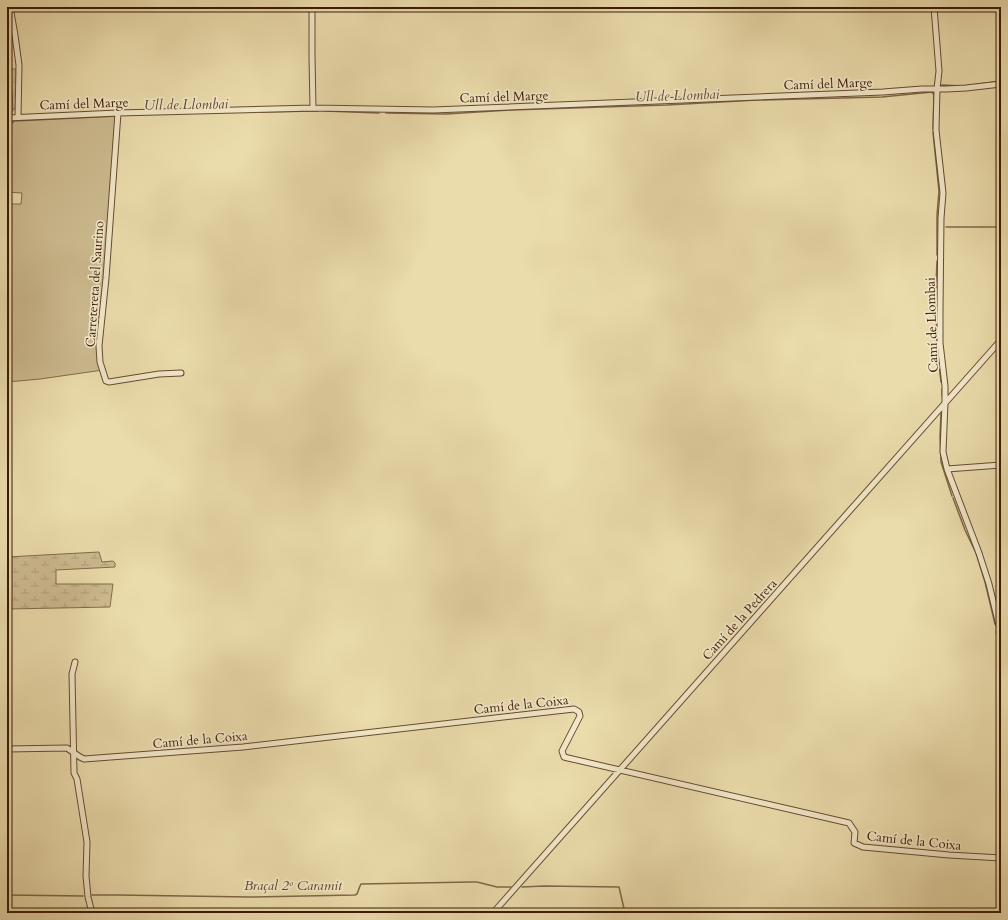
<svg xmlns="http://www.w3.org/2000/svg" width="1008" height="920" viewBox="0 0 1008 920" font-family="Cardo,serif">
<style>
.grass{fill:#cdbb90;stroke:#846b4b}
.wetland{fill:url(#wetland-marsh);stroke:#846b4b}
.park{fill:url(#park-dots);stroke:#846b4b}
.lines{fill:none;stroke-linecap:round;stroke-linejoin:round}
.stream{stroke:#816748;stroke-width:1.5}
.street-casing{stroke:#674b30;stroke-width:7}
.street{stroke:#f2e8c9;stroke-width:5}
.labels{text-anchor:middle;stroke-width:3.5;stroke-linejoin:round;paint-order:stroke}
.street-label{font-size:13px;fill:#3b1b06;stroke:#f2e8c9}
.water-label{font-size:14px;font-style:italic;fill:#64472c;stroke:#f2e8c9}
</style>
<defs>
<pattern id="wetland-marsh" width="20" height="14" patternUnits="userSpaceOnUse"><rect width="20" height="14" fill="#cdbb90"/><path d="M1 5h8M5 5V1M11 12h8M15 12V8" fill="none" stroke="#b1a07b"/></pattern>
<pattern id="park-dots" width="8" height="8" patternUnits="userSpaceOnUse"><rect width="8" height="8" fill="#cdbb90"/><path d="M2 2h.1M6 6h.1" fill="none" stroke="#b1a07b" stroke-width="1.8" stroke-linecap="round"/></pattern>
</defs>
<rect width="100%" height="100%" fill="#ebdcac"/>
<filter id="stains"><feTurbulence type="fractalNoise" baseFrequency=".005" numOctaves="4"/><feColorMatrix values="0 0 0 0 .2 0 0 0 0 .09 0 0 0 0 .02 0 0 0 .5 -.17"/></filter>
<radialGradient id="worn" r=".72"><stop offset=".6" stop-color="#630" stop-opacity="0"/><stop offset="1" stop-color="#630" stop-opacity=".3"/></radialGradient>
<path class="grass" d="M118,113L100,326L103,370L40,379L7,382V204H21L22,193L7,192V129L10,119Z"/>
<path class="wetland" d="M7,69H16L17,109H7Z
M99,552L102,562L113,561L115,563V567L56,570V584H113L110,607L7,609V557Z"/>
<path class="park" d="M7,28L9,35L13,111L9,118L7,127Z"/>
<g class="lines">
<path class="stream" d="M940,87L942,85L964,86L1001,81
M325,111L379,113
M261,112L318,111
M386,113L446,114L510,110L667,105L757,100L882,97L932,92L934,95L933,129
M933,132L939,191L937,215V255
M7,136L11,124L14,121L117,116
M946,227H1001
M935,309L937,261
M936,312L937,348L941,382
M942,389V396
M941,414L940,436L941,462L952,496
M953,498L965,530L976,553L985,582L995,624
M996,632L1001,645
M522,887L544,886L619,887L625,913
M7,895L83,896
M92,895H117L250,897L355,895L357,894L360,886L361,884L471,882H477L497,887H511"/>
<g class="street-casing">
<path id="street" d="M10,7L15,35L19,65L18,117
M312,7V56L313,108
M934,7L939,71L937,89L936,130L943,193L941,218L940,310V343L945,386V403L943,452L947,469L979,553L989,584L1001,634
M118,113L106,278L99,346L100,362L106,381L109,382L159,374L181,373
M7,118L118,113L313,108L433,110L883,92L922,89H946L966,88L1001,84
M7,127L9,118
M947,469L1001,465
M75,662L72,674L74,773L77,779L87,842L86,876L88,897L92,913
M7,749L67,748L80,757L84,759L243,747L574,709L579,712L580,716L562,751L564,757L568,758L849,823L855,832L854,843L863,847L949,855L1001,858
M493,913L1001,340"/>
</g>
<use href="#street" class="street"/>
</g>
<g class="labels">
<g class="street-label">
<text transform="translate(828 83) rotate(-2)" y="5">Camí del Marge</text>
<text transform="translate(504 96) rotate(-2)" y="5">Camí del Marge</text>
<text transform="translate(84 103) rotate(-2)" y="5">Camí del Marge</text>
<text transform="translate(94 284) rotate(-86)" y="5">Carretereta del Saurino</text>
<text transform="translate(931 325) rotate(-92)" y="5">Camí de Llombai</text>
<text transform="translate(739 619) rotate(-48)" y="5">Camí de la Pedrera</text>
<text transform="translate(521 704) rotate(-6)" y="5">Camí de la Coixa</text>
<text transform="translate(200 739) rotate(-5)" y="5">Camí de la Coixa</text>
<text transform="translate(914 840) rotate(6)" y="5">Camí de la Coixa</text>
</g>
<g class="water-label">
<text transform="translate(677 95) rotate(-2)" y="5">Ull de Llombai</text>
<text transform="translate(186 104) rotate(-1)" y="5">Ull de Llombai</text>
<text x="293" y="890">Braçal 2º Caramit</text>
</g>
</g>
<rect width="1008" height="920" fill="none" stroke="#ebdcac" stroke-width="24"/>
<rect x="8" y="8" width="992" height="904" fill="none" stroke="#3b1b06" stroke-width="2"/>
<rect x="12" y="12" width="984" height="896" fill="none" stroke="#3b1b06"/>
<rect width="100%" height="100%" filter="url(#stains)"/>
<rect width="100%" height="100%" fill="url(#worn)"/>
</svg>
